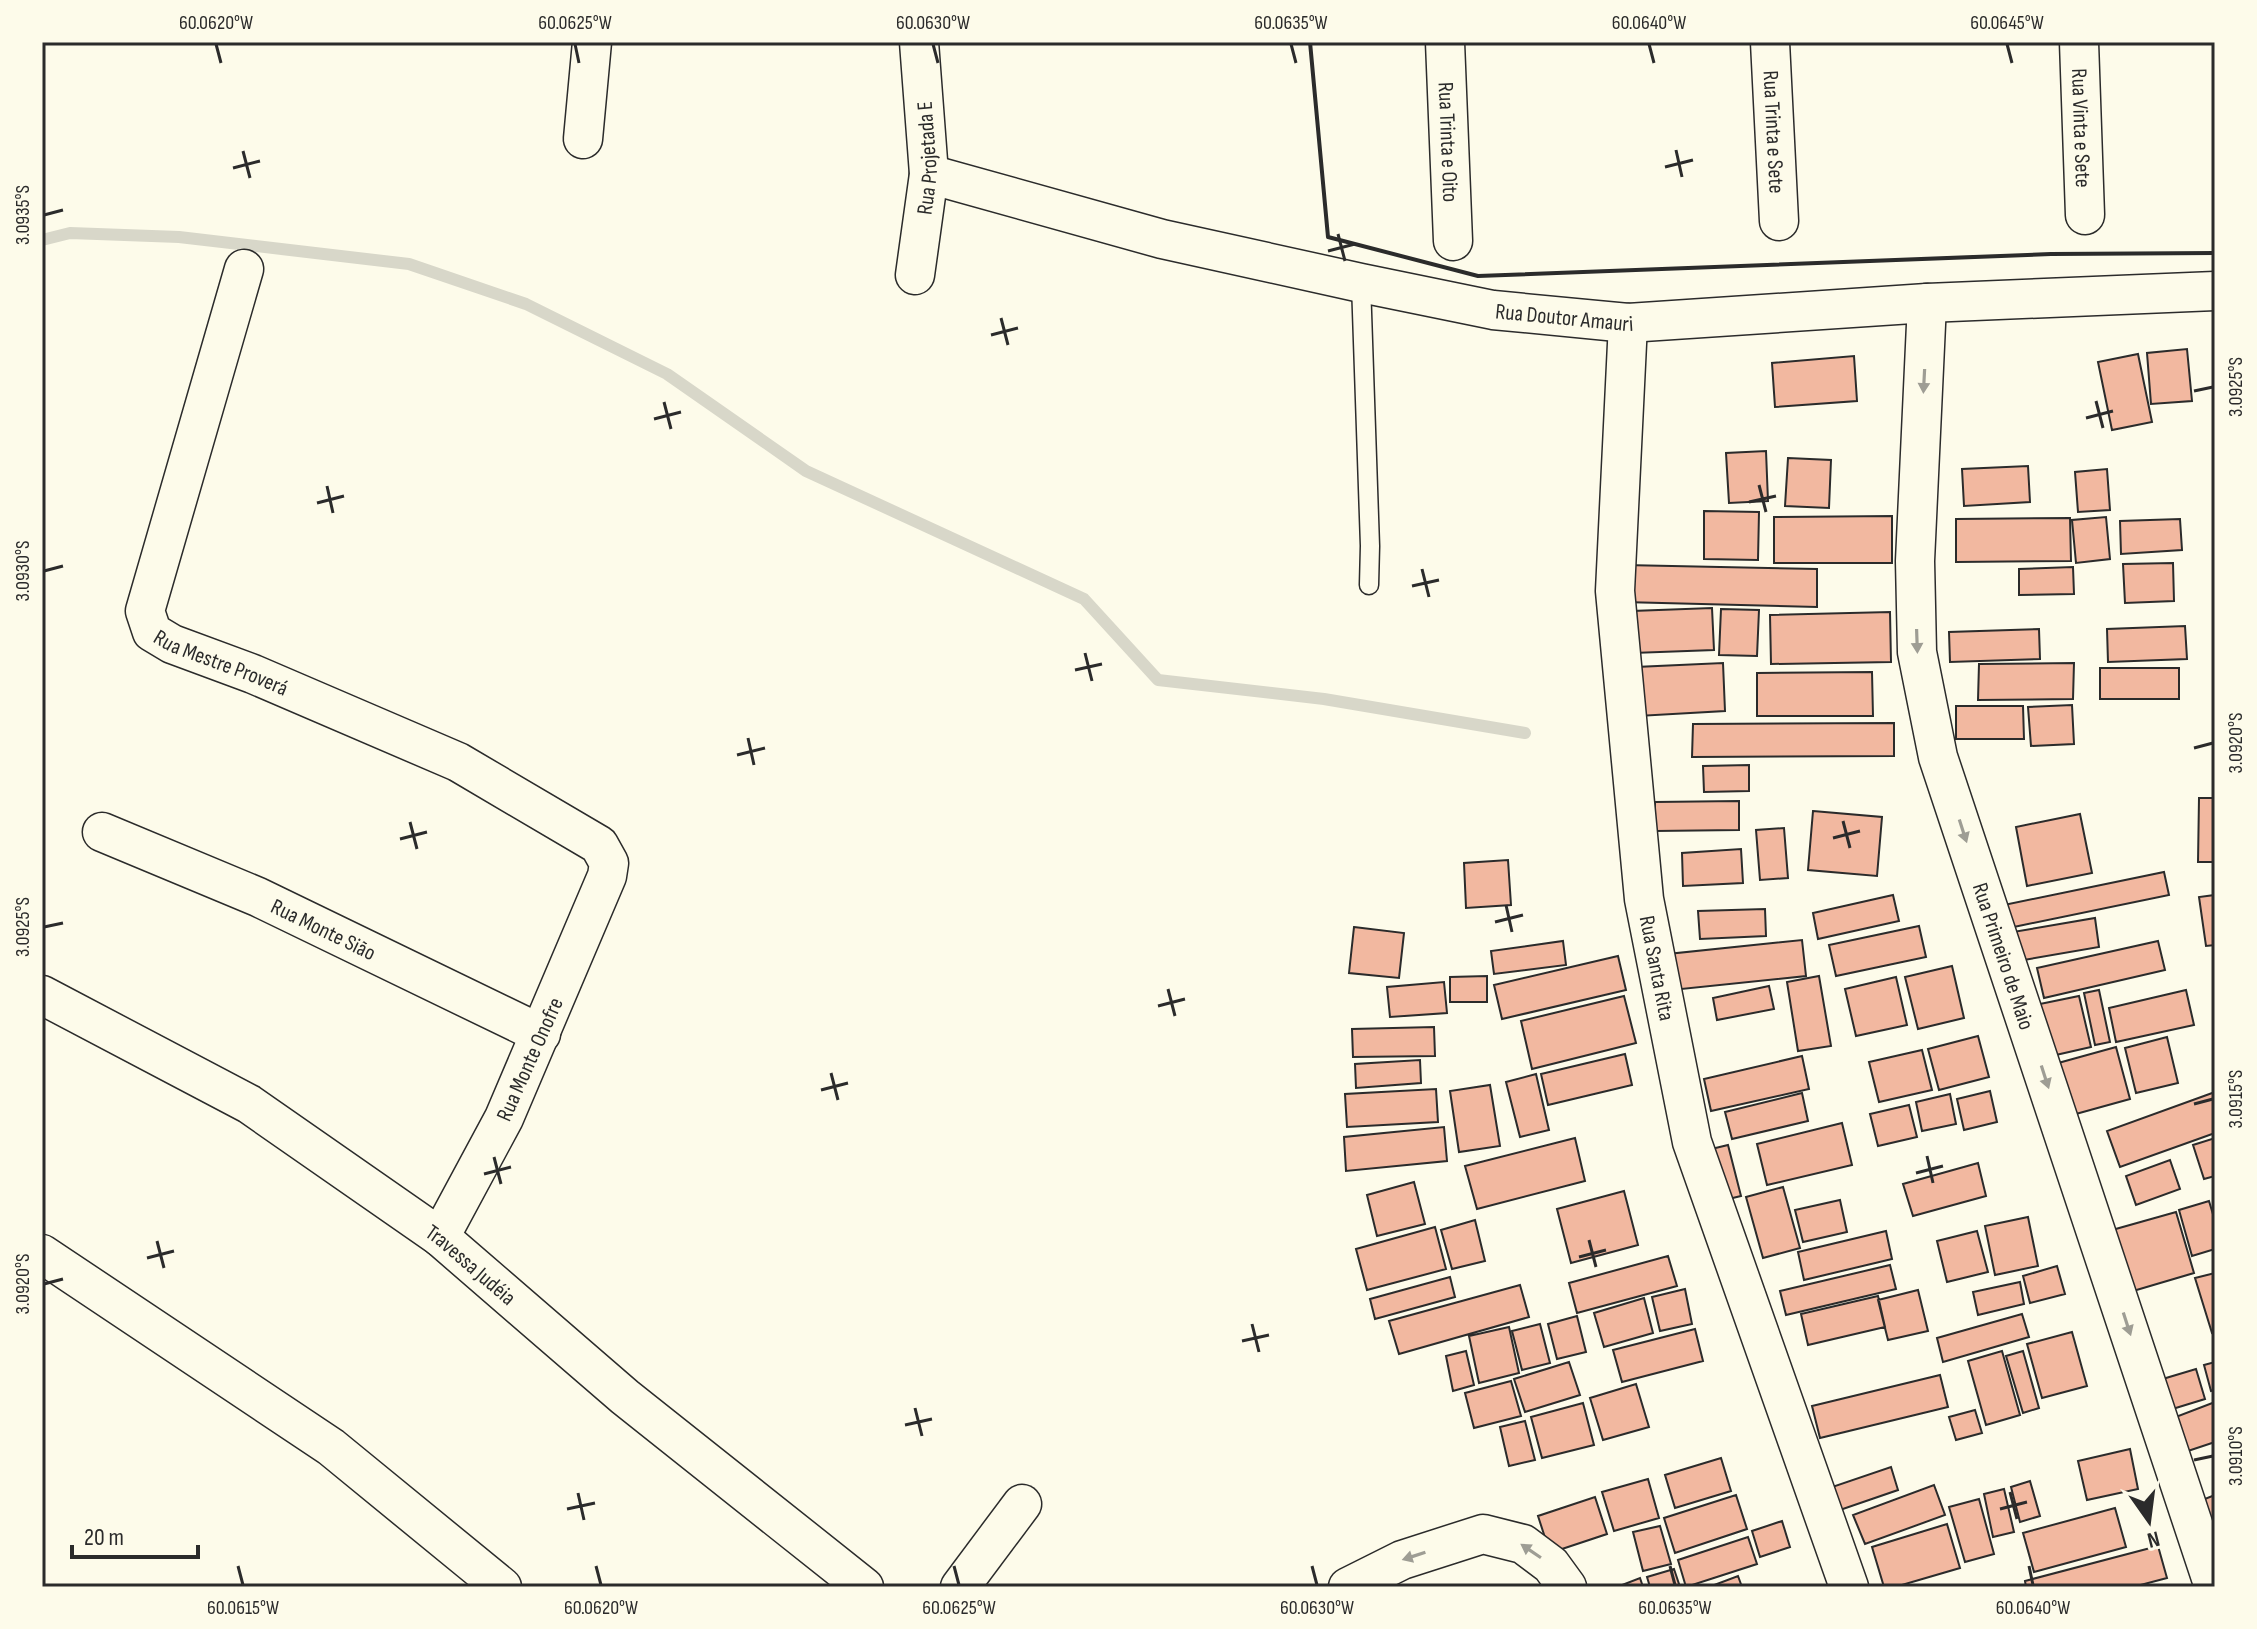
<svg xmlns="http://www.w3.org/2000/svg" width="2257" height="1629" viewBox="0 0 2257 1629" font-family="'Sofia Sans Condensed',sans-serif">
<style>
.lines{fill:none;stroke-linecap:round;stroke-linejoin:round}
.stream{stroke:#d8d7c9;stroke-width:12}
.building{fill:#f2b8a0;stroke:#2b2b2b;stroke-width:2}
.lane-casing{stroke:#2b2b2b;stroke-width:21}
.street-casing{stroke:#2b2b2b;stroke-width:41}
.lane{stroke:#fdfbea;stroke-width:18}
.street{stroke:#fdfbea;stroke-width:38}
.wall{stroke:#2b2b2b;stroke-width:4}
.oneway{fill:#9e9d94}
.ticks{fill:none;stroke:#2b2b2b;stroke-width:3}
.labels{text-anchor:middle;stroke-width:6;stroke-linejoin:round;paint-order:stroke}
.street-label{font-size:22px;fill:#2b2b2b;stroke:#fdfbea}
.neatline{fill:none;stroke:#2b2b2b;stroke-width:3}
.ticks-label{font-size:20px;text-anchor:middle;fill:#2b2b2b}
</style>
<rect width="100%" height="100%" fill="#fdfbea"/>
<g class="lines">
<path class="stream" d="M42,240L70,233L179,237L409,264L526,304L667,374L806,471L1084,599L1158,680L1324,699L1525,733"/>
</g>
<path class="building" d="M2187,349L2192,401L2151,404L2147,353Z
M2138,354L2152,422L2112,430L2098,362Z
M1854,356L1857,401L1775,407L1772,363Z
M1766,451L1768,501L1729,503L1726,453Z
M1788,458L1831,460L1829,508L1785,506Z
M2028,466L2030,502L1964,506L1962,469Z
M2107,469L2110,510L2078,512L2075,472Z
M1704,511L1759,512L1758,560L1704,559Z
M1892,516V563H1774V517Z
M2106,517L2110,559L2076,563L2072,520Z
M2070,518L2071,561L1956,562V519Z
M2180,519L2182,550L2121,554L2120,521Z
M2173,563L2174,601L2125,603L2123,564Z
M1624,565L1817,569V607L1623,602Z
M2073,567L2074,594L2019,595V569Z
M1712,608L1714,650L1633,653L1632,611Z
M1721,609L1759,610L1757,656L1719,655Z
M1890,612L1891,662L1771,664L1770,615Z
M2185,626L2187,659L2108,662L2107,629Z
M2039,629L2040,659L1950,662L1949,632Z
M1723,663L1725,711L1638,716L1636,667Z
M2074,663L2073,699L1978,700L1979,664Z
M2100,668H2179V699H2100Z
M1872,672L1873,716H1757V673Z
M2072,705L2074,744L2031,746L2028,707Z
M1956,706H2023L2024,739H1956Z
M1894,723V756L1692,757L1693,724Z
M1749,765V791L1704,792L1703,766Z
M2199,798H2215V862H2198Z
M1739,801V830L1655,831V802Z
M1813,811L1882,817L1877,876L1808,870Z
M2080,814L2092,873L2027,886L2016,827Z
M1784,828L1788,878L1760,880L1756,830Z
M1741,849L1743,883L1683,886L1682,853Z
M1508,860L1511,905L1466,908L1464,863Z
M2164,872L2169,895L2004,929L1999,906Z
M1893,895L1899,921L1818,939L1813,913Z
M2215,895V945L2206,946L2199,897Z
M1765,909L1766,936L1700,939L1698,911Z
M2095,918L2099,947L2018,961L2013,932Z
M1919,926L1926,957L1836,976L1829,945Z
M1354,927L1404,933L1399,978L1349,973Z
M1802,940L1806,976L1672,990L1668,954Z
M1563,941L1566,965L1494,974L1491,951Z
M2158,941L2165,970L2044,998L2037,968Z
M1618,956L1626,990L1502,1019L1494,985Z
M1952,966L1964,1018L1918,1029L1905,977Z
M1487,976V1002H1450V977Z
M1819,976L1831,1046L1798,1051L1787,982Z
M1896,977L1907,1025L1856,1036L1845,989Z
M1444,982L1447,1013L1390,1017L1387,987Z
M1769,986L1774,1009L1717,1020L1713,998Z
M2099,990L2110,1042L2095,1045L2084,993Z
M2186,990L2194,1025L2116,1042L2109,1008Z
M1624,996L1636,1043L1532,1069L1521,1021Z
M2079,996L2091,1047L2047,1057L2035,1005Z
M1434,1027L1435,1056L1353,1057L1352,1029Z
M1978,1036L1989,1077L1939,1090L1928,1049Z
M2167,1037L2178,1083L2136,1093L2125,1048Z
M2116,1047L2130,1099L2065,1117L2051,1065Z
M1922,1050L1932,1090L1879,1102L1869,1062Z
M1625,1054L1632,1085L1548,1105L1541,1074Z
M1802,1056L1809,1089L1711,1111L1704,1079Z
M1420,1060L1421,1083L1356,1088L1355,1064Z
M1536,1074L1549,1130L1520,1137L1506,1082Z
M1490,1085L1500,1146L1459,1152L1450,1091Z
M1436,1089L1438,1122L1347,1127L1345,1094Z
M1990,1091L1997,1122L1964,1130L1957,1099Z
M2215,1092V1133L2120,1167L2107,1131Z
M1802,1093L1808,1121L1732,1139L1725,1112Z
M1950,1094L1956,1124L1922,1131L1916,1102Z
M1909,1105L1917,1137L1878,1146L1870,1114Z
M1842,1123L1852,1165L1767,1185L1757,1144Z
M1444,1127L1447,1161L1346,1171L1344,1137Z
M1575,1138L1585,1181L1477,1209L1465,1166Z
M2215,1138V1176L2204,1179L2193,1145Z
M1728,1145L1741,1196L1716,1202L1703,1151Z
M2170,1160L2180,1189L2136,1205L2126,1176Z
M1978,1163L1986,1196L1913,1216L1903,1184Z
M1414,1182L1425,1224L1377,1236L1367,1195Z
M1783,1187L1800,1248L1763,1258L1746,1197Z
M1624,1191L1638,1245L1571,1263L1557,1209Z
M1840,1200L1847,1232L1803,1242L1795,1210Z
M2209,1201L2215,1221V1249L2192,1256L2179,1210Z
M2176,1212L2194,1273L2123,1294L2105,1232Z
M2028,1217L2038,1266L1995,1275L1985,1226Z
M1475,1220L1485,1261L1452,1269L1441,1230Z
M1435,1227L1446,1269L1367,1290L1356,1249Z
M1886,1231L1892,1259L1804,1280L1798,1252Z
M1977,1231L1988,1272L1947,1282L1937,1241Z
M1668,1256L1677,1286L1577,1313L1569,1283Z
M1890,1265L1896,1289L1786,1315L1780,1291Z
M2057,1266L2065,1294L2030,1303L2023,1276Z
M2215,1273V1332L2212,1333L2195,1278Z
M1450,1277L1455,1297L1375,1319L1370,1299Z
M2020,1282L2024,1304L1978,1315L1973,1292Z
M1520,1285L1529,1317L1399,1354L1389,1321Z
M1685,1289L1692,1324L1660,1331L1652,1297Z
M1918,1290L1928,1331L1888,1340L1878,1300Z
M1878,1296L1885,1327L1808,1345L1801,1314Z
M1644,1298L1653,1333L1604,1347L1594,1313Z
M2022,1314L2029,1337L1943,1362L1937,1338Z
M1577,1316L1586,1352L1557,1359L1548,1324Z
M1540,1324L1550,1363L1522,1370L1512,1331Z
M1509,1327L1519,1373L1479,1383L1469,1336Z
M1695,1329L1703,1361L1622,1382L1613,1350Z
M2072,1332L2087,1386L2042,1398L2027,1344Z
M1466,1351L1474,1385L1453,1391L1446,1356Z
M2002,1351L2020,1415L1986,1425L1968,1361Z
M2023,1351L2039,1408L2023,1413L2006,1356Z
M1569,1362L1580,1395L1525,1412L1514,1379Z
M2215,1362V1390L2211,1391L2204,1365Z
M2196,1369L2205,1399L2166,1411L2156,1381Z
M1940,1375L1948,1407L1820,1438L1812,1406Z
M1511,1381L1521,1416L1474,1428L1465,1393Z
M1636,1384L1649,1427L1603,1440L1590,1398Z
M2215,1402V1442L2185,1452L2173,1418Z
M1583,1403L1594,1445L1542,1458L1531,1417Z
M1975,1410L1982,1433L1956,1440L1949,1417Z
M1525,1421L1535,1460L1509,1466L1500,1427Z
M2130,1449L2138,1489L2087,1500L2078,1461Z
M1721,1458L1731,1491L1675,1508L1665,1475Z
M1891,1467L1898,1490L1840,1510L1832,1487Z
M1648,1479L1659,1518L1614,1531L1602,1492Z
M2030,1481L2040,1516L2020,1522L2011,1487Z
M1934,1485L1945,1515L1865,1544L1853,1515Z
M2004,1489L2014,1532L1993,1537L1984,1494Z
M1736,1495L1747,1529L1675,1553L1664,1518Z
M2215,1495V1534L2202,1500Z
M1595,1497L1607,1534L1550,1553L1538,1516Z
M1979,1499L1994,1554L1965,1562L1949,1507Z
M2115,1508L2126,1547L2034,1572L2023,1533Z
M1782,1521L1790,1547L1760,1557L1752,1531Z
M1947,1524L1960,1568L1895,1587H1884L1872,1547Z
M1660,1526L1671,1564L1643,1571L1633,1532Z
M1748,1537L1757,1564L1686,1587L1678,1560Z
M2158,1546L2167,1578L2133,1587H2026L2025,1581Z
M1674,1569L1680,1587H1650L1647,1577Z
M1738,1576L1742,1587H1709Z
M1640,1578L1643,1587H1617Z"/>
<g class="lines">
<g class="lane-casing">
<path id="lane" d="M1361,283L1370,546L1369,585"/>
</g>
<g class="street-casing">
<g id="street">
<path id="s1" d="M1445,42L1453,241"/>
<path id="s2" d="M1770,42L1779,221"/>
<path id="s3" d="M2079,42L2085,215"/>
<path d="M583,139L592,42"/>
<path id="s4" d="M929,174L1162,239L1361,283L1493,310L1628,323L1927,303L2215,291"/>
<path id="s5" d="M244,269L145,611L152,632L172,644L253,674L458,762L599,845L609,863L607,876L504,1118L440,1237"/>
<path id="s6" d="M915,275L929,174L919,42"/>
<path id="s7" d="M1927,303L1915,561L1917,652L1938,757L2214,1587"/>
<path id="s8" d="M1628,323L1615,591L1644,899L1692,1142L1849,1587"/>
<path id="s9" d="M102,832L258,897L541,1034"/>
<path id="s10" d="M42,995L249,1104L440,1237L625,1397L864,1587"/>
<path d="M42,1254L331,1447L502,1587"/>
<path d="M960,1587L1022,1504"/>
<path d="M1348,1587L1402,1560L1483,1534L1523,1544L1551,1565L1567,1587"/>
</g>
</g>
<use href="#lane" class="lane"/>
<use href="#street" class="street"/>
<path class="wall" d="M1310,42L1328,237L1478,276L2051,254L2215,253"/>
</g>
<defs><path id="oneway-solid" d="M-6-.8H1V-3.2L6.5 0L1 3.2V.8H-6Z" transform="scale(2)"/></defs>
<g class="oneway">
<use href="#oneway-solid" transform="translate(1924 381) rotate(93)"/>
<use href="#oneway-solid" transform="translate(1917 641) rotate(88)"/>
<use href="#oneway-solid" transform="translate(1963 831) rotate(72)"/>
<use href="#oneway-solid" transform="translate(2045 1077) rotate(72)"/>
<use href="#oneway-solid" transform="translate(2127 1324) rotate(72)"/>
<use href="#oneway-solid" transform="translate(1531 1551) rotate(-146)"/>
<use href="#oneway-solid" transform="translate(1414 1556) rotate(162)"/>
</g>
<path class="ticks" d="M216,44L221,63M575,44L579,63M933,44L938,63M1291,44L1296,63M1649,44L1654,63M2007,44L2012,63M1676,150L1682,177M243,151L250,178M1665,167L1693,160M233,168L260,161M44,215L63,210M1338,234L1345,261M1328,251L1355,244M1001,318L1008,345M991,335L1018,328M2194,391L2213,387M2096,401L2103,428M664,402L671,429M2086,418L2113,411M654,419L681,412M1759,485L1766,512M327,486L333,513M1749,502L1776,496M317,503L344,496M1422,569L1429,597M44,571L63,566M1412,586L1439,580M1085,653L1092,681M1075,670L1102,664M748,738L754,765M2194,748L2213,743M737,755L765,748M1843,821L1850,848M410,822L417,849M1833,838L1860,831M400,839L427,832M1506,905L1512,932M1495,922L1523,915M44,927L63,923M1168,989L1175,1016M1158,1006L1185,999M831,1073L838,1100M821,1090L848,1083M2194,1104L2213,1099M1927,1156L1933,1183M494,1157L501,1184M1916,1173L1943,1166M484,1174L511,1167M1589,1240L1596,1267M157,1241L164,1268M1579,1257L1606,1250M147,1258L174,1251M44,1284L63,1279M1252,1324L1259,1352M1242,1341L1269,1335M915,1408L922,1436M905,1425L932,1419M2194,1460L2213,1456M2010,1492L2017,1519M578,1493L584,1520M567,1509L595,1503M2000,1509L2027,1502M238,1566L243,1585M596,1566L601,1585M954,1566L959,1585M1312,1566L1317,1585M1670,1566L1675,1585M2029,1566L2033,1585"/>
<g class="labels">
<g class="street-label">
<text dy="8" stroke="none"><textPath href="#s3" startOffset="86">Rua Vinta e Sete</textPath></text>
<text dy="8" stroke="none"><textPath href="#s2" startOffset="90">Rua Trinta e Sete</textPath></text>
<text dy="8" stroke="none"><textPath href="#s1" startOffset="100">Rua Trinta e Oito</textPath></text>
<text dy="8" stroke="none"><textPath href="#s6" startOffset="118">Rua Projetada E</textPath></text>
<text dy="8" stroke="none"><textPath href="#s4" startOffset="652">Rua Doutor Amauri</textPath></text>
<text dy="8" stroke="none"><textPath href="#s5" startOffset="454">Rua Mestre Proverá</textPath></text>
<text dy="8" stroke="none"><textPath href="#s9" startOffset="242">Rua Monte Sião</textPath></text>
<text dy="8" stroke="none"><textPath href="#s7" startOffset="666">Rua Primeiro de Maio</textPath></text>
<text dy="8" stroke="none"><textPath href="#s8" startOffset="648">Rua Santa Rita</textPath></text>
<text transform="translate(529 1059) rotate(-66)" y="8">Rua Monte Onofre</text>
<text dy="8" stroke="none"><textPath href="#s10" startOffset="508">Travessa Judéia</textPath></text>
</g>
</g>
<rect width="2257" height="1629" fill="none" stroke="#fdfbea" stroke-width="88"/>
<g transform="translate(2149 1521) rotate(166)" stroke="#fdfbea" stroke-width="6" paint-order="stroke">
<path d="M0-6L14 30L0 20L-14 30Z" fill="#2b2b2b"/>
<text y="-12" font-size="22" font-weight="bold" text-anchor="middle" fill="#2b2b2b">N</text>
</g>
<path d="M72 1545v12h126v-12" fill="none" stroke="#2b2b2b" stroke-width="4"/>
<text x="84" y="1545" font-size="24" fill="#2b2b2b" stroke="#fdfbea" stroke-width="6" paint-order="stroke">20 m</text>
<rect x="44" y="44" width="2169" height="1541" class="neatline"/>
<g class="ticks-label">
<text x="216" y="29">60.0620°W</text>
<text x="575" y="29">60.0625°W</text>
<text x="933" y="29">60.0630°W</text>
<text x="1291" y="29">60.0635°W</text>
<text x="1649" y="29">60.0640°W</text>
<text x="2007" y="29">60.0645°W</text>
<text transform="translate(22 215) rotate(-90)" y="7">3.0935°S</text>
<text transform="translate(2235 387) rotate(-90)" y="7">3.0925°S</text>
<text transform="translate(22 571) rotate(-90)" y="7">3.0930°S</text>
<text transform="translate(2235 743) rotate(-90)" y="7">3.0920°S</text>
<text transform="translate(22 927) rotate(-90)" y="7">3.0925°S</text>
<text transform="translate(2235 1099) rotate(-90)" y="7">3.0915°S</text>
<text transform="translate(22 1284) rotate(-90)" y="7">3.0920°S</text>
<text transform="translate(2235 1456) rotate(-90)" y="7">3.0910°S</text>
<text x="243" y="1614">60.0615°W</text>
<text x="601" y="1614">60.0620°W</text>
<text x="959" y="1614">60.0625°W</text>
<text x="1317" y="1614">60.0630°W</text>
<text x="1675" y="1614">60.0635°W</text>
<text x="2033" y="1614">60.0640°W</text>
</g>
</svg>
